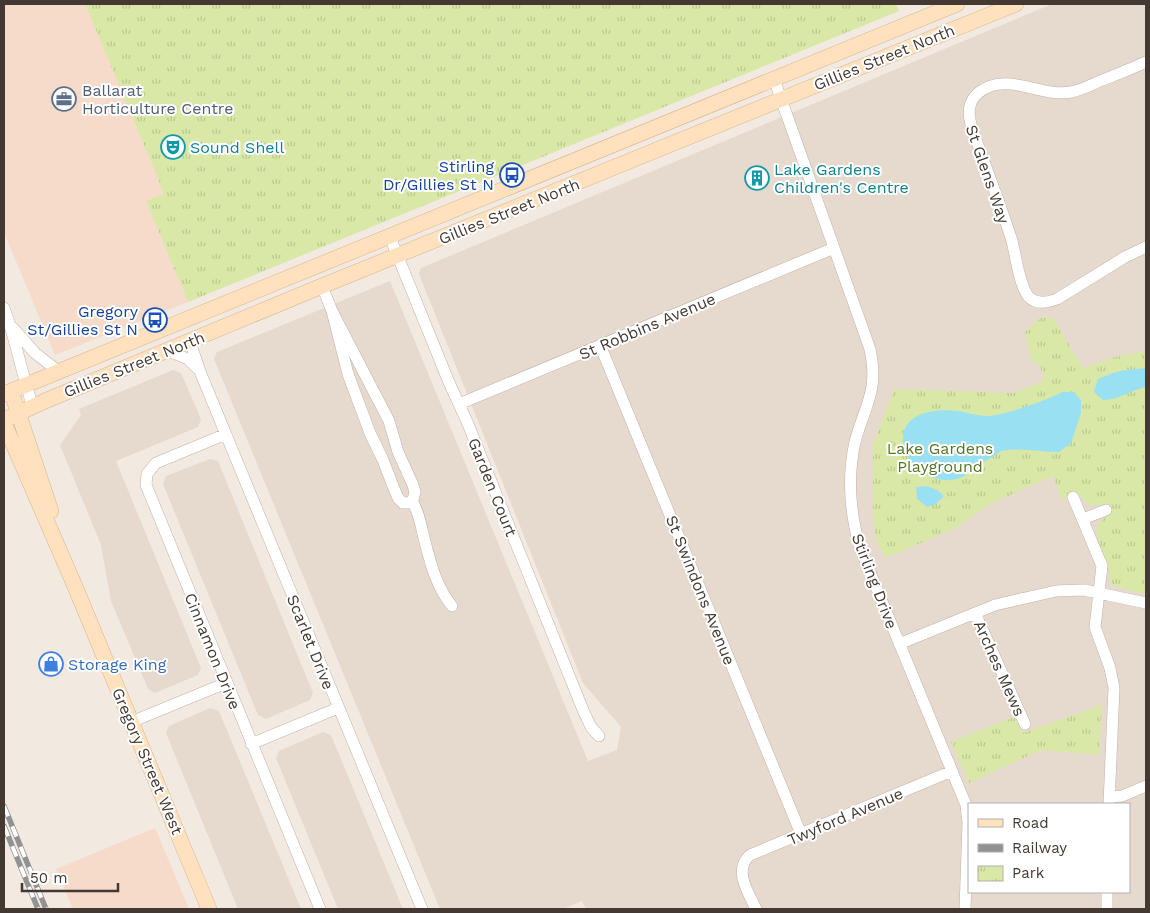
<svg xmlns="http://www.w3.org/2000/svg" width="1150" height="913" viewBox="0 0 1150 913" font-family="'Work Sans',sans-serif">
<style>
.residential{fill:#e6dacf;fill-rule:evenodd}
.commercial{fill:#f6daca}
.park{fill:url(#park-tufts)}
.water{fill:#99e1f2}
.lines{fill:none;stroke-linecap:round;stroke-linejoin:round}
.street-casing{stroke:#c0b2a7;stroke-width:12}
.secondary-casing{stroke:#d7b590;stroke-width:16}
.street{stroke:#fff;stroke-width:11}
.secondary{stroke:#ffe1be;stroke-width:15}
.rail-casing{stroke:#929292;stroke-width:5.5}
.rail{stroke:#fff;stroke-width:4;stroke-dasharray:11;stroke-linecap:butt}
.labels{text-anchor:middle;stroke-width:4;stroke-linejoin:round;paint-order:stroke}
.street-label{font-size:16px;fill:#433932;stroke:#fff}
.service-label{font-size:16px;fill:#4e5e75;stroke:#fff;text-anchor:start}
.culture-label{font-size:16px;fill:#0d838f;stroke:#fff;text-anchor:start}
.transit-label{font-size:16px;fill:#164399;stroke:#fff;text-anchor:end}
.park-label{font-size:16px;fill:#547624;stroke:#fff}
.shop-label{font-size:16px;fill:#366cbe;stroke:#fff;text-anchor:start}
</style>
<defs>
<pattern id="park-tufts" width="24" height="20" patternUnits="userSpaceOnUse" patternTransform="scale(1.25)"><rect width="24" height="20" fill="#d9e8a7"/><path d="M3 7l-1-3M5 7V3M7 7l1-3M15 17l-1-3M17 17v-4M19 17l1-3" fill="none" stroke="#bbc890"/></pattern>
</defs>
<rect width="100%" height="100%" fill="#f2e9e1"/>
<path class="residential" d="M1052,4H1146V909H586L582,901L563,909H440L214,359L217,352L390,281L588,761L617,750L621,727L583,683L419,274L421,268ZM969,804H1129V892H969Z
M173,370L181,373L201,419L198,427L116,461L201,668L198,675L155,693L148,689L111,601L101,545L60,445L81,415L79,409Z
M210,459L218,461L313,693L310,700L266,719L258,715L163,484L166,476Z
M210,708L219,711L301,909H238L166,733L169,726Z
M323,732L331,735L403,909H338L276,758L279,751Z"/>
<path class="commercial" d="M4,4H85L164,193L146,201L188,302L55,355L4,232Z
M155,828L189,909H73L56,869Z"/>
<path class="park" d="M85,4H896L899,11L188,302L146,201L164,193Z
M1040,318H1053L1083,368L1115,357L1146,351V594L1116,587L1109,581C1108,575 1110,570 1108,565C1102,547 1085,527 1110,515L1105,504L1091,506L1083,500L1079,493L1062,500L1053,476L990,504L954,529L886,558L876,540L873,516V445L894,389L1014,393L1044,380L1040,365L1031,360L1025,332Z
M1102,705L1099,755L1041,750L969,783L951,742L1014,717L1023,733Z"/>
<path class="water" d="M1146,368V387C1130,390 1119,400 1103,400L1094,392L1098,379L1113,373L1125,370Z
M1062,392H1074L1081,400V413L1071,443L1059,452C1040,452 1021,447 1002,451C997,452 994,457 989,459C985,462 980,463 976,466C971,468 969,473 964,476C950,484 936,480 922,472C911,465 904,454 903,441C901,413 935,408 957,411C967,412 977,416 987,416C999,417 1051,399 1062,392Z
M927,486L937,490L944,496L936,504L927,507L917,499L916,487Z"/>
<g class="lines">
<g class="street-casing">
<path id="street" d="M1146,62C1131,69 1115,75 1100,81C1091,85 1081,90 1071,92C1041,98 1006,70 978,93C967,103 968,115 972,128C985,166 1000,203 1012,241C1016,256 1019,284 1028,296C1036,305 1047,303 1057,299L1125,257L1146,247
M774,79L870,349C879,392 865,404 855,442C847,478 850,513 860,548L966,805L968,823L965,909
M390,237L448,380L468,424L583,710L591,727L599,736
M322,286L332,311L389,421L398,452L413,485L415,492L413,500L408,503H403L398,498L393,486L383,460L370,433L348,374L332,311
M4,308C16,340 22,375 33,407
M13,328L35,353L58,371
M190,342L201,374L422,909
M600,345L801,834
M168,351L188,359L197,368
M459,404L834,248
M226,434L156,463L147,474L146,485L320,909
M1073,497L1102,566L1095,627L1110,668L1114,688L1109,804
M412,501C419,512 421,525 424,538C430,561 436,587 452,606
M1083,519L1106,510
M975,613L1025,724
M899,644L995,605L1056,591L1084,590L1146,603
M131,722L226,683
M251,744L338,708
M1109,797L1122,796L1146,786
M756,909C748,892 733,870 750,855L952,771
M1107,909V892"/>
</g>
<g class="secondary-casing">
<path id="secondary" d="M11,391L51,511
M4,394L957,4
M4,420L45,401L322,286L1016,4
M4,423L74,584L209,909"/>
</g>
<use href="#street" class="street"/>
<use href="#secondary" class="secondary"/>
<g class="rail-casing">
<path id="rail" d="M4,806L46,909
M4,826L38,909"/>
</g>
<use href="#rail" class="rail"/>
</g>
<defs>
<g id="office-ring" transform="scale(1.25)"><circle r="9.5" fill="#fff" stroke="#5c6f8a" stroke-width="1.5"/><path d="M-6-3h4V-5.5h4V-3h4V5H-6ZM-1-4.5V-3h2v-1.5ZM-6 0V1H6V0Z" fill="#5c6f8a"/></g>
<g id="theatre-ring" transform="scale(1.25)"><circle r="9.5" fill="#fff" stroke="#0f9aa8" stroke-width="1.5"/><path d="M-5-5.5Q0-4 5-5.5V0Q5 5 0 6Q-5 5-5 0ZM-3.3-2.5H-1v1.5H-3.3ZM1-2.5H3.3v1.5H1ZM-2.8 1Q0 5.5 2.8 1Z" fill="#0f9aa8"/></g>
<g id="bus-ring" transform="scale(1.25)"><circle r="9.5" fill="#fff" stroke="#1a4fb4" stroke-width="1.5"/><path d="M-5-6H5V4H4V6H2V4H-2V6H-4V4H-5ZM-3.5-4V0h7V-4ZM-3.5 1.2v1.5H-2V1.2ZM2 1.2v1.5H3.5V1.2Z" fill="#1a4fb4"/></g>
<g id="building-ring" transform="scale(1.25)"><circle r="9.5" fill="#fff" stroke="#0f9aa8" stroke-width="1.5"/><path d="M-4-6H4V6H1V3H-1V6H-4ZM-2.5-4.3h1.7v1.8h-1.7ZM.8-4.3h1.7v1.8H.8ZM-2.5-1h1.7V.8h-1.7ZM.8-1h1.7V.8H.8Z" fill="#0f9aa8"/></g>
<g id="shop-ring" transform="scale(1.25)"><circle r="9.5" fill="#fff" stroke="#3f7fe0" stroke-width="1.5"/><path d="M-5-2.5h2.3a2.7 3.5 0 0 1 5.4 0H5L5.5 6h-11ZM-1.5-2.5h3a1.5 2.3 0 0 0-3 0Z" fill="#3f7fe0"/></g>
</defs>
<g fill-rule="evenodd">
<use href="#office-ring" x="64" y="99"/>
<use href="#theatre-ring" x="173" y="147"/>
<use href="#bus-ring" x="512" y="175"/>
<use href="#building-ring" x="757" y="178"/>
<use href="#bus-ring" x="155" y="320"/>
<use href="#shop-ring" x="51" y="664"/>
</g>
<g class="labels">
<g class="street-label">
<text transform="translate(884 57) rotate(-22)" y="6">Gillies Street North</text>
<text transform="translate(988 174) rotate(71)" y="6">St Glens Way</text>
<text transform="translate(509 211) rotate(-22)" y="6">Gillies Street North</text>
<text transform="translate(647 326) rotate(-23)" y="6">St Robbins Avenue</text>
<text transform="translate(134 364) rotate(-22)" y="6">Gillies Street North</text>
<text transform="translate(493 487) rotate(68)" y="6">Garden Court</text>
<text transform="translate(875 581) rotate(69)" y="6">Stirling Drive</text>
<text transform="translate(701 590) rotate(68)" y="6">St Swindons Avenue</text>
<text transform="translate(311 642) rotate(68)" y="6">Scarlet Drive</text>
<text transform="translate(213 651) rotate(68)" y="6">Cinnamon Drive</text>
<text transform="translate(1000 668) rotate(66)" y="6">Arches Mews</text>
<text transform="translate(148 761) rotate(67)" y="6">Gregory Street West</text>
<text transform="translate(845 816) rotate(-23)" y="6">Twyford Avenue</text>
</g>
<g class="service-label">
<text x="82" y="96">Ballarat<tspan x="82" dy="18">Horticulture Centre</tspan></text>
</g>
<g class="culture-label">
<text x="190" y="153">Sound Shell</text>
<text x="774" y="175">Lake Gardens<tspan x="774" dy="18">Children's Centre</tspan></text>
</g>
<g class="transit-label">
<text x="494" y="172">Stirling<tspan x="494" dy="18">Dr/Gillies St N</tspan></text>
<text x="138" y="317">Gregory<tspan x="138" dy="18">St/Gillies St N</tspan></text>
</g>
<g class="park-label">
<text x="940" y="454">Lake Gardens<tspan x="940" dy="18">Playground</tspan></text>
</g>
<g class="shop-label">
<text x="68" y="670">Storage King</text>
</g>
</g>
<rect width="1150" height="913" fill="none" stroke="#433932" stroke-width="10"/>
<rect x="968" y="803" width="162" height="90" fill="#ffffff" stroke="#b4b0ad"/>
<rect x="978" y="819" width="25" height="8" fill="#ffe1be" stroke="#b4b0ad"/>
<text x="1012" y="828" font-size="15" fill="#433932">Road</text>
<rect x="978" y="844" width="25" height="8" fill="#929292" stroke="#b4b0ad"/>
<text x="1012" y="853" font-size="15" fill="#433932">Railway</text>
<rect x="978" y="866" width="25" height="15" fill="url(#park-tufts)" stroke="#b4b0ad"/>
<text x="1012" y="878" font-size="15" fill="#433932">Park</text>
<path d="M22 883v8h96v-8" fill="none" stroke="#433932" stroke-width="2.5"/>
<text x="30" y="883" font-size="15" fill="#433932" stroke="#ffffff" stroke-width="4" paint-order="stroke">50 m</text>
</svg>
